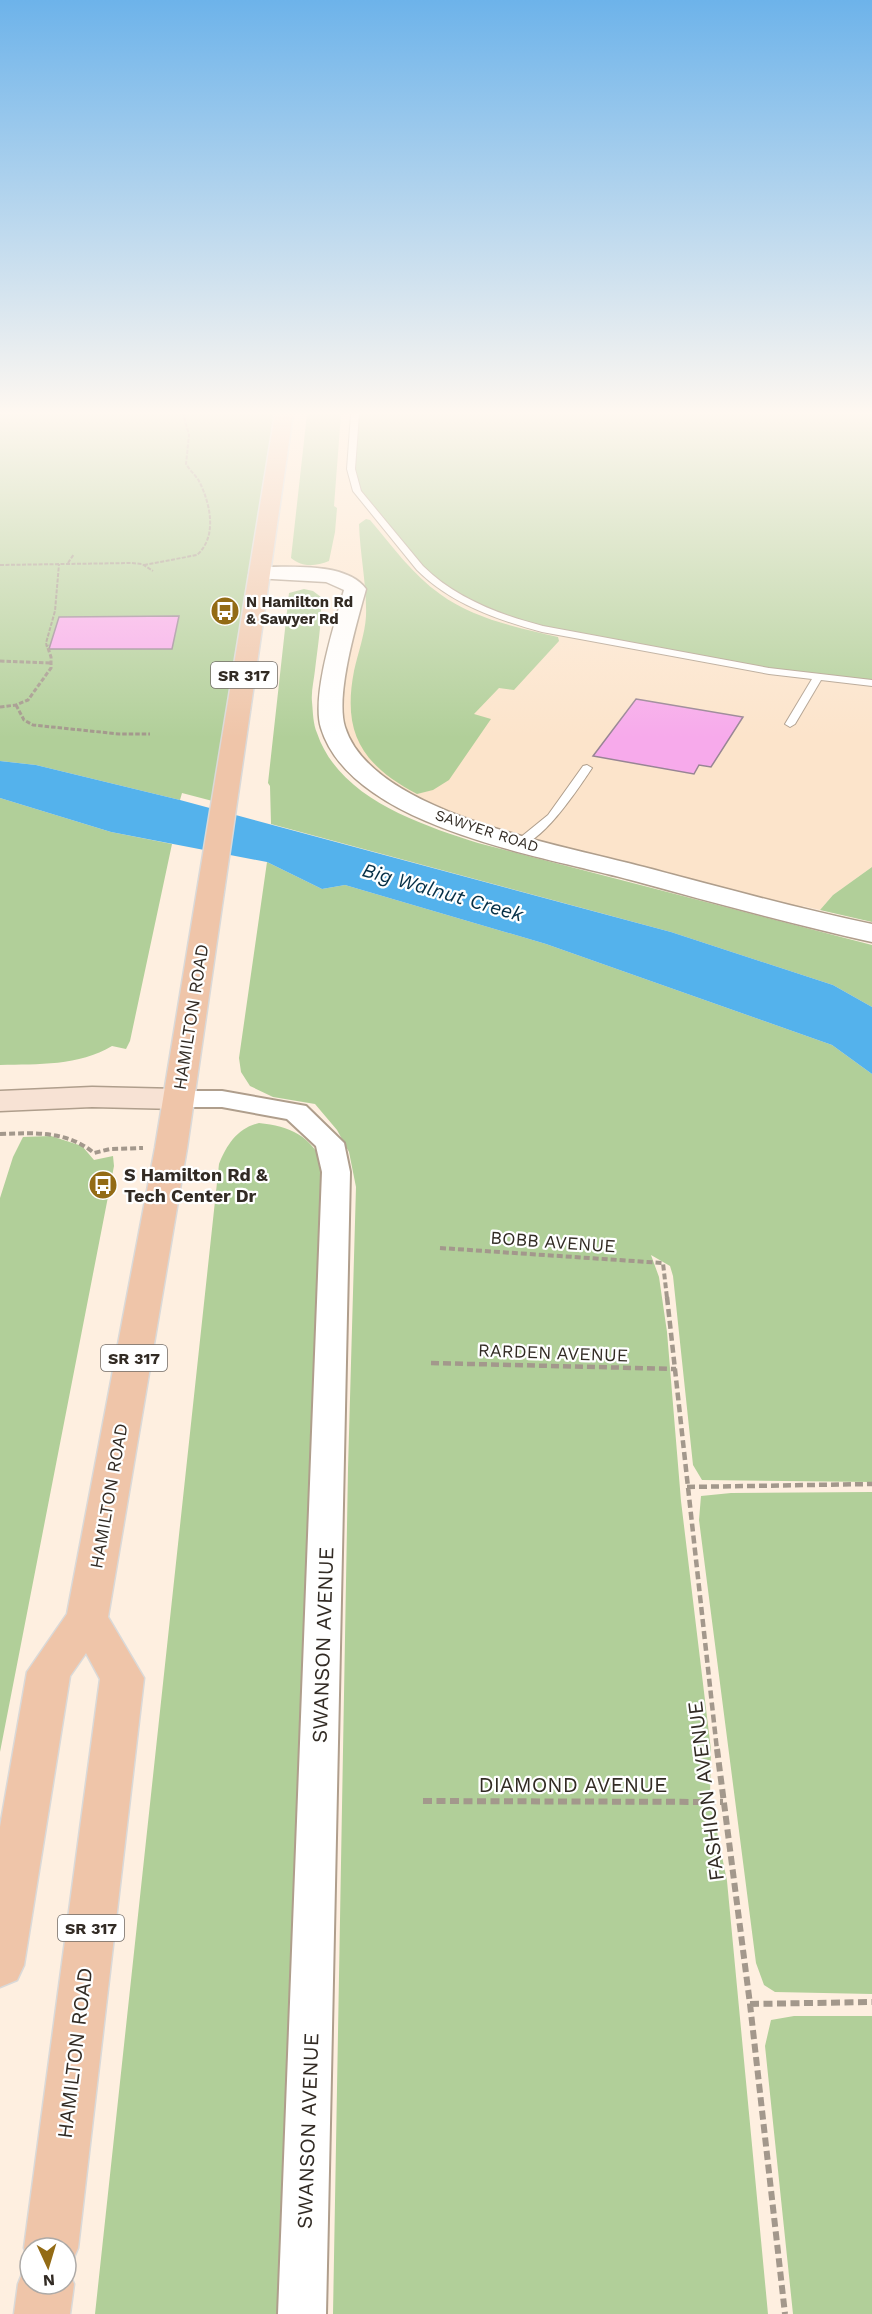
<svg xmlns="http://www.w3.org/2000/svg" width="872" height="2314" viewBox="0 0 872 2314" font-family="'Work Sans',sans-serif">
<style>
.built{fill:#fce4cb}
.green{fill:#b1cf99}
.water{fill:#54b2ec}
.building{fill:#f7aaeb;stroke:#988594;stroke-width:1.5}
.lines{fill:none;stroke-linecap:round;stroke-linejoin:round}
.service-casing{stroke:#af9e8c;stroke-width:2}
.minor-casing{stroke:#af9e8c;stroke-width:4}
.tertiary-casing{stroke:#af9e8c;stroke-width:3}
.secondary-casing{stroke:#af9e8c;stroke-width:3}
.primary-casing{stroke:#dad9d8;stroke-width:3}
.path-far4{stroke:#a3988c;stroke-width:2;stroke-dasharray:4 1.5;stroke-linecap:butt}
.path-far3{stroke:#a3988c;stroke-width:3;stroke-dasharray:4.5 2;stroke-linecap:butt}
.path-far2{stroke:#a3988c;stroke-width:4;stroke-dasharray:6 3;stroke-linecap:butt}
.path-far1{stroke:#a3988c;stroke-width:4.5;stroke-dasharray:8 4;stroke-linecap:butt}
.path{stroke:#a3988c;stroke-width:6;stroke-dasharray:9 4.5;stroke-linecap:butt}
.service{fill:#fff;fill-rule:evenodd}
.minor{fill:#fff;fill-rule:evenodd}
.tertiary{fill:#fff;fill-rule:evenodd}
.secondary{fill:#f7e2d4;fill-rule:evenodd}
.primary{fill:#efc5a9;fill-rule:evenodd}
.labels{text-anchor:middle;stroke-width:4.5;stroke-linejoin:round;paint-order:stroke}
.far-poi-label{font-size:15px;font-weight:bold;fill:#322b24;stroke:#fff;text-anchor:start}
.far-street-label{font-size:15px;fill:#322b24;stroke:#fff}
.shield{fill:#fff;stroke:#706b66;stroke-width:1.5}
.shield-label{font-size:16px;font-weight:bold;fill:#322b24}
.street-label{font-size:18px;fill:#322b24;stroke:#fff}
.poi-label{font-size:18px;font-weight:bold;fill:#322b24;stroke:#fff;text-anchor:start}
.water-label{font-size:20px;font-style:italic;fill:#063047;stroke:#fff}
.near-street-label{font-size:21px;fill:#322b24;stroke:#fff}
</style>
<rect width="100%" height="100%" fill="#feefe0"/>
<path class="built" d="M284,414H872V867L833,895L820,910L803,906L797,915L500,838L381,786L331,724L352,583L260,573Z"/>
<path class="green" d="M0,414H284L224,804L182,793L180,800L36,765L0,761Z
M307,414H341L334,506L337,508L335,532L329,561C316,566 303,568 291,558Z
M355,414H872V683L808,677L542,629L487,611L431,579L365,501L351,469Z
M366,519L370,520C392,546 413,575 440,594C474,619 519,628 558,637L559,641L514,690L499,688L474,714L491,719L449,780L433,790L417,794C362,765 342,733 354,671C358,653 365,634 366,616C367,586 360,555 359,524Z
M304,589L313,591L321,597C322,621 318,645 315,670C314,680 311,691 312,702C313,712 313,724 317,733C339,798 419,824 478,843L872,945V1007L833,985L671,932L271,824L270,786L268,783L289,593Z
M0,798L111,832L172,844L130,1041L126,1049L112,1046C79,1066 38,1064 0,1065Z
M267,862L322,889L345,885L546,944L832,1045L872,1074V1482L702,1480L693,1465L673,1276L670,1266L651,1255L659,1277L667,1332L681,1501L711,1750L710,1797L727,1881L768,2314H333L348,1469L356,1187L349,1152L337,1130L315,1104L273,1097L250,1086L241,1072L239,1058Z
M872,867V922L820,910L833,895Z
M259,1123C290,1126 311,1136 324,1165L283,2314H95L219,1164C227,1144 238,1128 259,1123Z
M51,1136L82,1146L94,1160L113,1156L114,1166L0,1752V1198L13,1157L23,1137Z
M872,1492V1994L775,1992L764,1985L756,1963L699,1520L701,1496L731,1493Z
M794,2016H872V2314H793L765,2046L771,2020Z"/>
<path class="water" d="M0,761L36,765L180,800L671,932L833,985L872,1007V1074L832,1045L546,944L345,885L322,889L267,862L111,832L0,798Z"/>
<path class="building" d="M179,616L172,649H49L59,617Z
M636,699L743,717L711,767L699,765L694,774L593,756Z"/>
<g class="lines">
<g class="service-casing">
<path id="service" d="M351,414H359L355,469L361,491L423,566C455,598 500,615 543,626L769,668L872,680V686L821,680L795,724L790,727L785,724L812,679L769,674L542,632C497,620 450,603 417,570L353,491L347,469Z
M587,765L592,768C580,786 539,849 516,845V841L548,815L583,766Z"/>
</g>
<g class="minor-casing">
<path id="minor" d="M178,1091H222L306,1106L344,1143L350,1172L326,2314H278L322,1172L316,1146L287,1119L222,1107H178L168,1105L164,1099L168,1093Z"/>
</g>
<g class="tertiary-casing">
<path id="tertiary" d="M260,567C290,567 347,562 366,589C357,622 335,695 345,727C372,814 567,846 644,867C720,887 795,908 872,924V942C791,924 711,902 631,880C544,856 352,828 321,728C311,696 335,623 344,590L326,582L252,578L249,573L252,568Z"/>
</g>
<g class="secondary-casing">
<path id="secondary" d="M92,1087L178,1089L189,1092L194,1099L189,1106L178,1109L92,1107L0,1111V1091Z"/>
</g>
<g class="primary-casing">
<path id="primary" d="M275,414H293L187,1148L108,1617L144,1678L78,2248L70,2267L67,2268L74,2284L70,2314H14L18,2284L26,2264L30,2263L24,2248L100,1679L86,1653L70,1676L24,1965L17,1980L0,1987V1827L27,1672L67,1614L155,1148ZM30,2248H66V2284H30Z"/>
</g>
<path class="path-far4" d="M68,563L74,554
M0,565L131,563L142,564L153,571
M144,565L197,555C217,537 211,506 200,483C197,476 190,471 186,464L189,435L183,414
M47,647L46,643L55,611L59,564"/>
<path class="path-far3" d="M0,661L52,663
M16,705L24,720L33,725L119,734H150
M0,707L16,705L28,700L51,668V657L47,645"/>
<path class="path-far2" d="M0,1134C34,1133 66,1130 94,1153L110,1149L143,1148
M440,1248L663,1263L667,1298"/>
<path class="path-far1" d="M667,1297L717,1750
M431,1363L676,1369
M687,1487L872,1484"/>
<path class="path" d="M717,1749L750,2004L785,2314
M423,1801L723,1802
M750,2004L872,2002"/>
<use href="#service" class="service"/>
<use href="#minor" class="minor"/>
<use href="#tertiary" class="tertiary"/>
<use href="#secondary" class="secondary"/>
<use href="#primary" class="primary"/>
</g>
<linearGradient id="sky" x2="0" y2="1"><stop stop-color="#6db3ea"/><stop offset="0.56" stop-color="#fff8f1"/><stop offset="1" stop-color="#fff8f1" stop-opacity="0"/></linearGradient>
<rect width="872" height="738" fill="url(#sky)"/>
<defs>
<g id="bus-disc" transform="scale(1.5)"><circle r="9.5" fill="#936b15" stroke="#fff"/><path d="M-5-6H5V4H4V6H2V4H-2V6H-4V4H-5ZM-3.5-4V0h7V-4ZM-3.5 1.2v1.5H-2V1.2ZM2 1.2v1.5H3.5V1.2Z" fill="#fff"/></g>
</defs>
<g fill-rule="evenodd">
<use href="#bus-disc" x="225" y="611"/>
<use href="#bus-disc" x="103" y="1185"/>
</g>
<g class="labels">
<g class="far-poi-label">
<text x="246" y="607">N Hamilton Rd<tspan x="246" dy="17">&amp; Sawyer Rd</tspan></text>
</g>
<g class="far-street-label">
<text transform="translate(487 831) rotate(18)" y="5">SAWYER ROAD</text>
</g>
<g class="shield">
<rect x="211" y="662" width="66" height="26" rx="4.5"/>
<rect x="101" y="1345" width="66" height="26" rx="4.5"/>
<rect x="58" y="1915" width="66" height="26" rx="4.5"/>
</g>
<g class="shield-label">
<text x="244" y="681">SR 317</text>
<text x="134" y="1364">SR 317</text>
<text x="91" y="1934">SR 317</text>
</g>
<g class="street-label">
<text transform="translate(191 1017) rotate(-81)" y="6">HAMILTON ROAD</text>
<text transform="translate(553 1242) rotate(4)" y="6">BOBB AVENUE</text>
<text transform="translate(553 1353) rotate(2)" y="6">RARDEN AVENUE</text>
<text transform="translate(109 1496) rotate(-80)" y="6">HAMILTON ROAD</text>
</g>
<g class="poi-label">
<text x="124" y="1181">S Hamilton Rd &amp;<tspan x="124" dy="21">Tech Center Dr</tspan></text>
</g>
<g class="water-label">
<text transform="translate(443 892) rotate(16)" y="7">Big Walnut Creek</text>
</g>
<g class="near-street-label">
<text transform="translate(323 1645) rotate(-88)" y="7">SWANSON AVENUE</text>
<text x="573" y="1792">DIAMOND AVENUE</text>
<text transform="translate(706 1791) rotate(-97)" y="7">FASHION AVENUE</text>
<text transform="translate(75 2053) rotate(-83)" y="7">HAMILTON ROAD</text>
<text transform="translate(308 2131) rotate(-88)" y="7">SWANSON AVENUE</text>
</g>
</g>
<g transform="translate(48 2266) rotate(176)"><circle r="28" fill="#ffffff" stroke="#adaaa7" stroke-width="1.5"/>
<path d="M0-4.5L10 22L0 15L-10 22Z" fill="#936b15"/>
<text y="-9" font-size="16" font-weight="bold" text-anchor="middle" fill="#322b24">N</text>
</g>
</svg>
